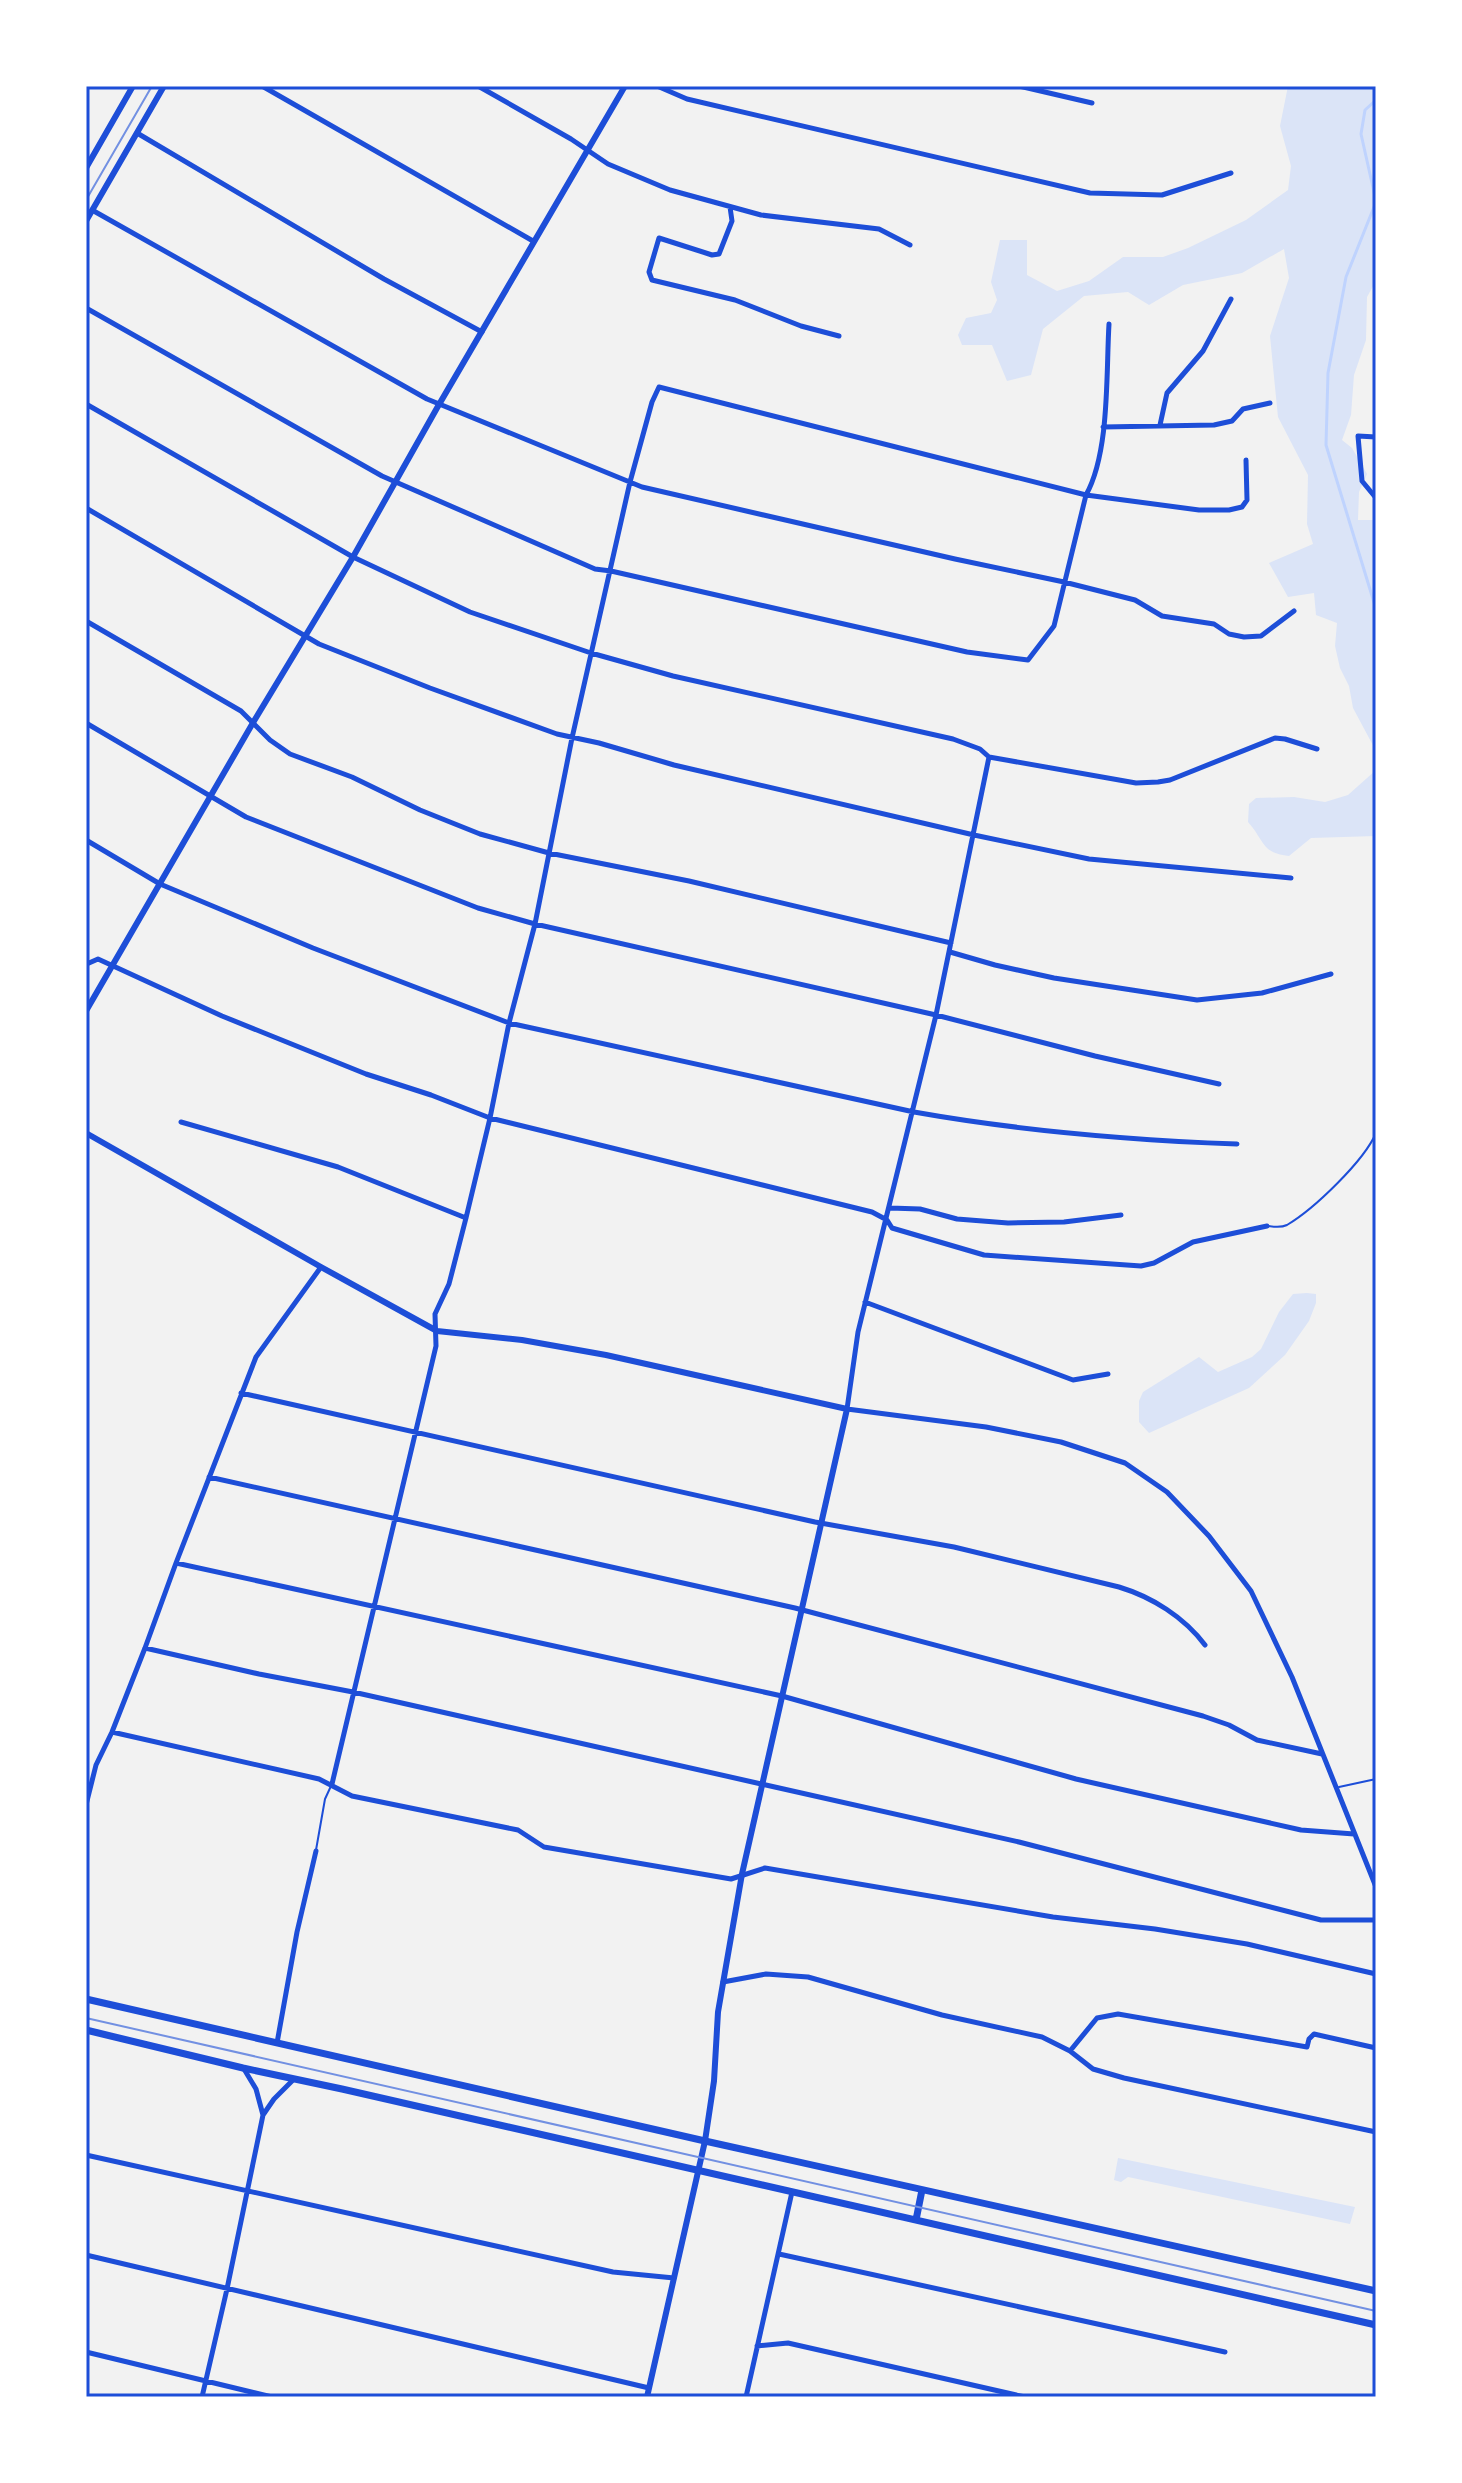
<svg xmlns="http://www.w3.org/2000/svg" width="1462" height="2483" viewBox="0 0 1462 2483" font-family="'Open Sans',sans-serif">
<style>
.green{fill:#dbe4f7}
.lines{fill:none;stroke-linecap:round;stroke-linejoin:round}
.stream{stroke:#bfd3fe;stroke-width:3}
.service{stroke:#1d4ed8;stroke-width:2}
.minor{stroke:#1d4ed8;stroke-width:5}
.tertiary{stroke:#1d4ed8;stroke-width:6}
.secondary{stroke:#1d4ed8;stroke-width:6}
.primary{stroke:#1d4ed8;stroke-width:7}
.tram{stroke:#7290e2;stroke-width:2}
.neatline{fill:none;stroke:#1d4ed8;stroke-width:3}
</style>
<rect width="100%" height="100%" fill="#f2f2f2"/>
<path class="green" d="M1288,86H1376V281L1367,297L1366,340L1354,375L1351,415L1342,440L1352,448L1367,474L1359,492L1358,520H1373L1376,528V751L1353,708L1349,686L1340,668L1335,646L1337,623L1316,615L1314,593L1288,597L1269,563L1313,544L1307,524L1308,475L1278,417L1274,377L1270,336L1289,278L1284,249L1242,273L1183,285L1149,305L1128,292L1084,296L1043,329L1031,375L1007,381L992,345H962L958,335L966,318L991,313L997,300L991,282L1000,240H1027V275L1057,291L1089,281L1123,257H1163L1188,248L1246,220L1288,190L1291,166L1280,126Z
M1376,770V836L1311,838L1289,856C1261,853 1265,841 1248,822L1249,804L1256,798L1294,797L1325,802L1348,795Z
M1307,1293L1316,1294V1303L1309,1321L1285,1355L1249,1388L1149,1433L1139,1422V1401L1143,1392L1199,1357L1218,1372L1252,1357L1261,1349L1279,1312L1293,1294Z
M1118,2158L1355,2207L1350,2224L1128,2177L1121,2182L1114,2180Z"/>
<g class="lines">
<path class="stream" d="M1376,100L1365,110L1361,134L1376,201
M1376,202L1346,277L1328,373L1326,445L1376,609"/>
<path class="service" d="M1268,1226C1274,1227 1281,1228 1287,1225C1314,1209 1364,1161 1376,1133
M1339,1787L1376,1779
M316,1850L325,1799L331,1786"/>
<path class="minor" d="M262,86L533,241
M478,86L571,139L608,164L670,190L761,215L879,229L910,245
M657,86L687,99L1090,193L1162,195L1231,173
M1019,86L1092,103
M137,133L384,279L482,332
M730,207L732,221L719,254L712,255L659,238L649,272L652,280L735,300L801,326L839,336
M92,210L427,399L642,487L955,559L1064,582L1135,600L1162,616L1214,624L1229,634L1244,637L1261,636L1294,611
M86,308L382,476L595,569L611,571L967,652L1028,660L1054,626L1086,495C1110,452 1106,373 1109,324
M86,404L353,557L470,612L591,653L673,676L953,739L980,749L989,757L1136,783L1158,782L1170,780L1275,738L1285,739L1317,749
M1160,425L1167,393L1203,351L1231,299
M1103,427L1214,425L1232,421L1243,409L1270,403
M1376,437L1358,436L1362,481L1376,498
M86,508L319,644L430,688L557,734L599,743L674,765L974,835L1089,859L1291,878
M86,621L241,711L270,740L290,754L352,777L420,810L480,834L549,853L689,881L951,943
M86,723L246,817L478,908L535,924L936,1015L1095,1056L1219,1084
M989,757L936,1015L858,1332L847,1409L986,1427L1061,1442L1125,1463L1167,1492L1209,1536L1251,1591L1292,1677L1376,1887
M86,840L160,884L313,948L509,1023L914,1112C1021,1131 1129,1140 1237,1144
M950,952L995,965L1054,978L1197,1000L1262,993L1331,974
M86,961L89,963L98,959L222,1016L366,1074L431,1095L490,1118L872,1212L887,1220L892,1228L984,1255L1141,1266L1154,1263L1193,1242L1267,1226
M181,1122L338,1167L466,1218
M890,1208L920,1209L957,1219L1008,1223L1064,1222L1121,1215
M865,1302L1073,1380L1108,1374
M241,1393L815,1522L954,1547L1119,1587C1152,1597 1184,1617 1205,1645
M209,1477L795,1608L1203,1716L1229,1725L1257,1740L1322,1754
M176,1563L782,1696L1076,1779L1301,1830L1354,1834
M145,1648L259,1674L353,1692L1019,1842L1321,1920H1376
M112,1732L319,1779L352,1796L518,1830L544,1847L731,1879L765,1868L1053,1917L1155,1929L1247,1944L1376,1974
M332,1784L436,1346L435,1314L449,1284L466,1218L490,1118L509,1023L535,924L572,738L630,482L652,402L659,387L1086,495L1199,510H1229L1242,507L1247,500L1246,460
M86,1805L96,1765L112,1732L145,1648L176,1563L256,1357L321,1267
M723,1982L766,1974L808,1977L942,2015L1042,2037L1070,2051L1097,2018L1118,2014L1307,2047L1309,2039L1314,2034L1376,2048
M277,2043L297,1932L316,1851
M1070,2051L1093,2069L1124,2078L1376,2132
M244,2069L256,2089L263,2115
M86,2155L613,2272L674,2278
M779,2254L1225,2352
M86,2255L649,2388
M757,2346L788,2343L1025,2397
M86,2352L272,2397
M202,2397L227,2289L263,2115L274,2099L294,2079
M746,2397L792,2192"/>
<path class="tertiary" d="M86,1011L254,721L353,557L437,408L625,86
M86,1133L321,1267L437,1331L522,1340L606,1355L847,1409L742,1874L718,2012L714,2081L705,2141L647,2397"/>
<path class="secondary" d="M86,168L133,86
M86,221L164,86"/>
<path class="primary" d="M86,1999L705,2141L1376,2291
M86,2030L243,2068L342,2089L1376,2325
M916,2220L922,2190"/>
<path class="tram" d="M86,200L152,86
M86,2018L1376,2311"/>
</g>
<rect width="1462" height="2483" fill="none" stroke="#ffffff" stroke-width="176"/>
<rect x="88" y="88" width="1286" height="2307" class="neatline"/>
</svg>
